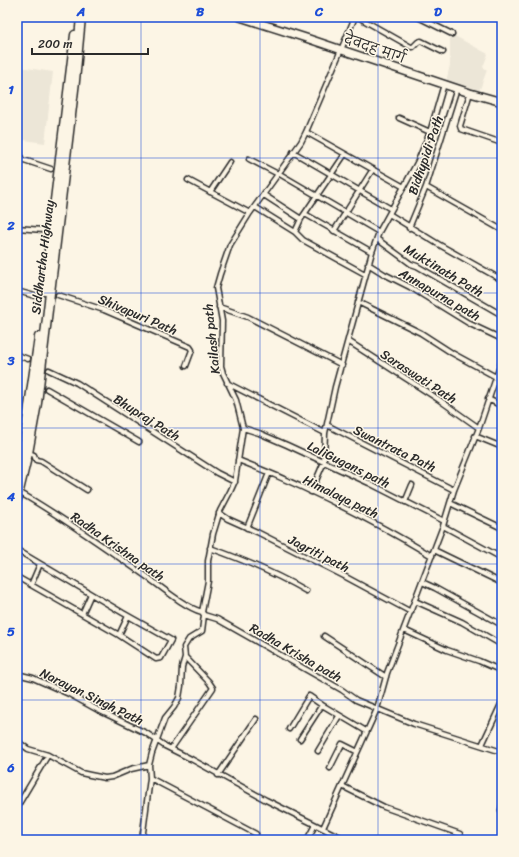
<svg xmlns="http://www.w3.org/2000/svg" width="519" height="857" viewBox="0 0 519 857" font-family="Sriracha,'Playpen Sans Deva',sans-serif">
<style>
.built{fill:#ece6d7}
.lines{fill:none;stroke-linecap:round;stroke-linejoin:round}
.street-casing{stroke:#2b2b2b;stroke-width:7}
.primary-casing{stroke:#2b2b2b;stroke-width:10}
.highway-casing{stroke:#2b2b2b;stroke-width:11}
.street{stroke:#fcf5e5;stroke-width:4}
.primary{stroke:#fcf5e5;stroke-width:7}
.highway{stroke:#fcf5e5;stroke-width:8}
.grid{fill:none;stroke:#1d4ed8;stroke-width:1;stroke-opacity:0.55}
.labels{text-anchor:middle;stroke-width:3;stroke-linejoin:round;paint-order:stroke}
.street-label{font-size:13px;fill:#2b2b2b;stroke:#fcf5e5}
.neatline{fill:none;stroke:#1d4ed8;stroke-width:1.5}
.grid-label{font-size:13px;text-anchor:middle;font-weight:bold;fill:#1d4ed8}
</style>
<rect width="100%" height="100%" fill="#fcf5e5"/>
<filter id="ink" filterUnits="userSpaceOnUse"><feTurbulence type="fractalNoise" baseFrequency=".025" numOctaves="2"/><feDisplacementMap in="SourceGraphic" scale="8" xChannelSelector="R" yChannelSelector="G"/><feConvolveMatrix kernelMatrix="1 2 1 2 8 2 1 2 1" color-interpolation-filters="sRGB"/></filter>
<g filter="url(#ink)">
<path class="built" d="M453,35L488,54L483,67L487,70L480,89L474,92L446,82L450,65V38Z
M20,67L53,72L45,143L17,139V88Z"/>
<g class="lines">
<g class="street-casing">
<path id="street" d="M358,17L411,47H413L418,42L421,41L443,52
M418,17L452,34
M470,93L460,126L461,129L502,143
M399,118L430,132
M306,132L404,187
M19,148L21,159L51,169
M293,152L391,209
M249,159L278,174
M278,173L379,232
M188,180L250,213
M426,187L502,230
M210,192L230,162
M264,195L301,219
M255,207L295,232L303,240L365,274
M305,214L372,252
M389,214L438,244L502,280
M17,228L43,230
M409,228L426,187L457,88
M334,231L373,169
M295,232L301,219L345,154
M377,239L411,264L417,266L502,315
M368,264L384,274L410,287L470,324L502,339
M17,291L35,296
M58,295L104,310L190,347L192,350L186,366
M358,302L421,333L452,353L496,377
M219,307L248,317L342,365
M348,341L438,399L479,428
M17,355L28,359
M49,370L77,383L217,473L235,482
M227,383L325,433
M47,389L139,442
M488,399L502,406
M327,425L454,490
M243,428L259,433L287,445L369,483L444,521
M475,436L502,447
M17,448L34,455L36,460L41,461L87,490
M238,460C305,486 370,519 432,556
M311,492L324,462L325,433L335,387L372,252L379,232L417,163L430,132L444,84
M24,495C65,519 104,547 143,574C159,585 184,607 202,612
M405,502L412,485
M450,503L502,528
M219,513L228,519L257,532L344,576L411,612
M443,526L502,558
M247,528L269,473
M210,548C244,560 275,573 306,591
M17,550L123,613L171,640L161,658L156,659L119,635L17,577
M434,550L502,583
M422,582L435,588L502,625
M31,585L40,564
M415,601L462,622L502,645
M82,614L91,594
M204,615L217,619L342,690L356,700L414,724L502,752
M404,630L447,650L479,661L502,671
M119,635L128,616
M324,636L386,677
M17,674L33,678L69,694L98,710L146,733L165,746L191,759L266,800L346,840
M289,729L309,696L322,705L366,731
M300,739L322,705
M17,741L28,749L48,755L81,773L90,775L105,778L112,777L131,769L149,765
M482,745L502,702
M171,749L213,688L209,682L185,657
M318,751L339,716
M330,768L342,744L356,751
M218,775L256,719
M150,778L256,834
M342,786L384,807L460,834L461,836L459,840
M17,807L48,755
M501,810L502,806
M323,828L377,709L387,673L443,526L454,490L479,428L502,360
M142,840L150,778L149,765L152,753L165,718L174,707L179,698L181,686L182,667L185,657L184,647L189,639L202,631L204,615L202,612L208,581V561L213,534L220,511L230,492L235,481L243,428L236,400L223,373L221,366L222,321L216,288L220,274L230,245L250,213L301,142L306,132L355,17
M307,840L315,825
M333,840L336,835"/>
</g>
<g class="primary-casing">
<path id="primary" d="M240,17L306,38L470,93L502,102"/>
</g>
<g class="highway-casing">
<path id="highway" d="M44,291L75,35
M17,474L22,455L39,337
M17,499L28,453L37,403L75,81L81,17"/>
</g>
<use href="#street" class="street"/>
<use href="#primary" class="primary"/>
<use href="#highway" class="highway"/>
</g>
</g>
<path class="grid" d="M141,17V840M260,17V840M378,17V840M17,158H502M17,293H502M17,428H502M17,564H502M17,700H502"/>
<g class="labels">
<g class="street-label">
<text transform="translate(375 48) rotate(19)" y="5">देवदह मार्ग</text>
<text transform="translate(425 155) rotate(-71)" y="5">Bidhypidi Path</text>
<text transform="translate(42 257) rotate(-83)" y="5">Siddhartha Highway</text>
<text transform="translate(444 270) rotate(31)" y="5">Muktinath Path</text>
<text transform="translate(440 294) rotate(30)" y="5">Annapurna path</text>
<text transform="translate(138 314) rotate(23)" y="5">Shivapuri Path</text>
<text transform="translate(211 339) rotate(-96)" y="5">Kailash path</text>
<text transform="translate(419 376) rotate(33)" y="5">Saraswati Path</text>
<text transform="translate(147 417) rotate(32)" y="5">Bhupraj Path</text>
<text transform="translate(395 448) rotate(26)" y="5">Swantrata Path</text>
<text transform="translate(349 464) rotate(26)" y="5">LaliGugans path</text>
<text transform="translate(341 496) rotate(26)" y="5">Himalaya path</text>
<text transform="translate(118 546) rotate(35)" y="5">Radha Krishna path</text>
<text transform="translate(319 553) rotate(27)" y="5">Jagriti path</text>
<text transform="translate(296 652) rotate(30)" y="5">Radha Krisha path</text>
<text transform="translate(92 696) rotate(26)" y="5">Narayan Singh Path</text>
</g>
</g>
<rect width="519" height="857" fill="none" stroke="#fcf5e5" stroke-width="44"/>
<path d="M32 48v6h116v-6" fill="none" stroke="#2b2b2b" stroke-width="2"/>
<text x="38" y="48" font-size="12" fill="#2b2b2b" stroke="#fcf5e5" stroke-width="3" paint-order="stroke">200 m</text>
<rect x="22" y="22" width="475" height="813" class="neatline"/>
<g class="grid-label">
<text x="81" y="16">A</text>
<text x="200" y="16">B</text>
<text x="319" y="16">C</text>
<text x="438" y="16">D</text>
<text x="11" y="94">1</text>
<text x="11" y="230">2</text>
<text x="11" y="365">3</text>
<text x="11" y="501">4</text>
<text x="11" y="636">5</text>
<text x="11" y="772">6</text>
</g>
</svg>
